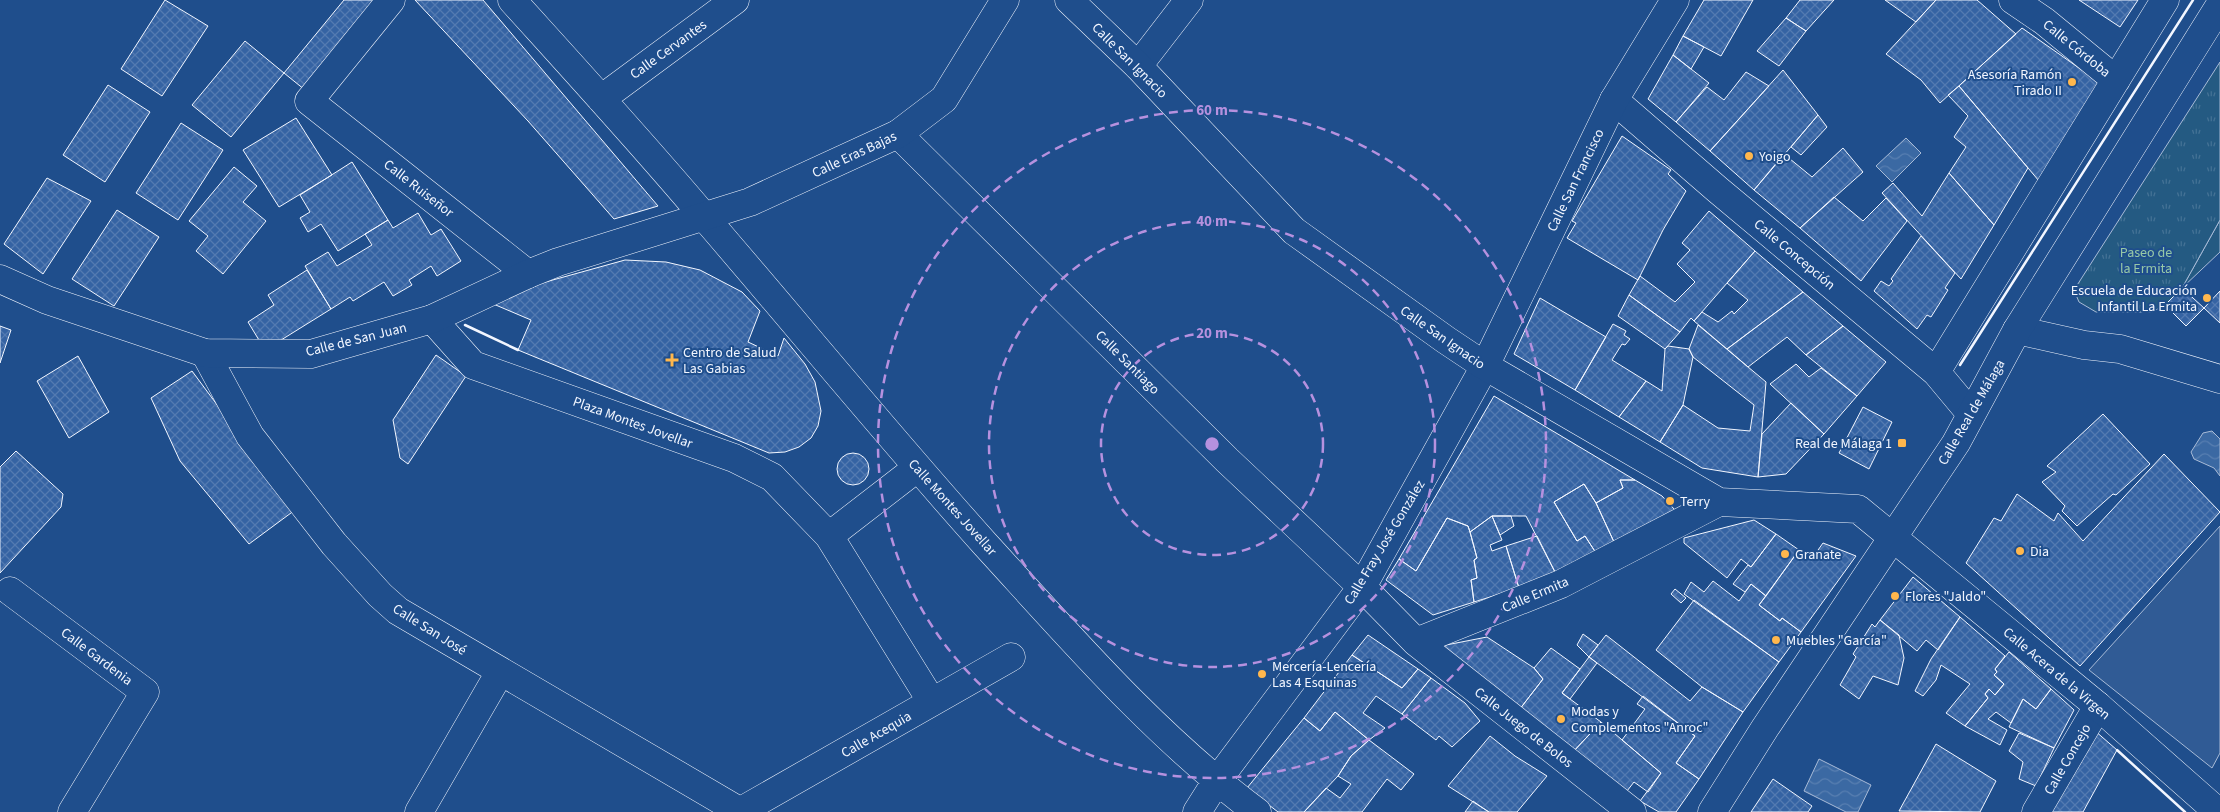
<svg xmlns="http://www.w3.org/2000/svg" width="2220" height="812" viewBox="0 0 2220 812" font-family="'Source Sans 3',sans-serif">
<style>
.green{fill:#245a82;stroke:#a8bbd7}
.park{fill:url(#park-tufts);stroke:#a8bbd7}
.parking{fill:#305b95;stroke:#a8bbd7}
.water{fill:url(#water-waves);stroke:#a8bbd7}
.building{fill:url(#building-cross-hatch);stroke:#f2f6ff}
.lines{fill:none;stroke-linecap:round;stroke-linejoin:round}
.street-casing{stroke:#f2f6ff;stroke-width:29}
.secondary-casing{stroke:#f2f6ff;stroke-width:29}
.street{stroke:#1f4e8c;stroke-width:28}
.secondary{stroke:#1f4e8c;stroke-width:28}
.wall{stroke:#f2f6ff;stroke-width:2.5}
.ring{fill:none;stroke:#b691df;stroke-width:2.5;stroke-dasharray:9 6}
.poi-dot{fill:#ffb74d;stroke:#1f4e8c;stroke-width:2}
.labels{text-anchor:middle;stroke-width:4;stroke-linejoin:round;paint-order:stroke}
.street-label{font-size:14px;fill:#f2f6ff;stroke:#1f4e8c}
.poi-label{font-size:14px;fill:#f2f6ff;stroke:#1f4e8c;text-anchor:start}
.park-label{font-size:14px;fill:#97c8a6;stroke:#1f4e8c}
.centre{fill:#b691df;stroke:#1f4e8c;stroke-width:2.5}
.ring-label{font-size:15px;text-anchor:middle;font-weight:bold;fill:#b691df;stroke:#1f4e8c;stroke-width:4;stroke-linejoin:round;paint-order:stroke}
</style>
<defs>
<pattern id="park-tufts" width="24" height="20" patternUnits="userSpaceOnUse" patternTransform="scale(1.25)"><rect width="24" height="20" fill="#245a82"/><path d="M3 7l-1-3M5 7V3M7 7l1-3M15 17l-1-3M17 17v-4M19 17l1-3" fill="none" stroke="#447295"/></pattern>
<pattern id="water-waves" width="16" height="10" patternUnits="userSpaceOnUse" patternTransform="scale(1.25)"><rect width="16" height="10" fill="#3b69a3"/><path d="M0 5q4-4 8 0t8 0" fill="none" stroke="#587fb1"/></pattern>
<pattern id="building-cross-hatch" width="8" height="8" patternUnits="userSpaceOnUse" patternTransform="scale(1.25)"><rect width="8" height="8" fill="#3563a3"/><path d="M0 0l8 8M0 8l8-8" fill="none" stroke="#537ab1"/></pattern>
</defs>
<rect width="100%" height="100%" fill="#1f4e8c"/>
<path class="green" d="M2220,220V252L2182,288Z"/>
<path class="park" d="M2220,62V220L2182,288L2165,305L2152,312H2096L2079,302L2074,290Z"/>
<path class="parking" d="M2220,526V753L2212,768L2089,670Z"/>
<path class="water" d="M1906,138L1921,153L1892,182L1876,166Z
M2212,431L2220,439V476L2214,468L2194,459L2191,452L2203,433Z
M1819,759L1871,785L1858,812H1846L1804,791Z"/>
<path class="building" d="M165,0L208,26L162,96L121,69Z
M344,0H380L305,90L284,73Z
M415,0H483L658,206L614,219L528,121Z
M1704,0H1753L1721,56L1683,36Z
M1800,0H1834L1806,31L1786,18Z
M1885,0H1936L1916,22Z
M1936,0H1977L2016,34L1940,103L1921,80L1886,54Z
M2079,0H2138L2120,27Z
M1786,18L1806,31L1779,66L1757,51Z
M2022,28L2099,82L2039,181L1959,86Z
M1683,36L1704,47L1691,69L1673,55Z
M245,41L284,73L231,137L192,105Z
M1673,55L1709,83L1676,122L1648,99Z
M1783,70L1818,115L1754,190L1710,151Z
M1746,72L1769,86L1710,151L1676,122L1707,87L1724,100Z
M108,85L150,112L105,182L63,155Z
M1959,86L2028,168L1994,225L1949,173L1966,147L1954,137L1968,116L1948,95Z
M1818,115L1827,127L1801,155L1791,147Z
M296,118L332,175L279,207L243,150Z
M181,123L223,150L178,220L136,193Z
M1622,136L1671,170L1668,174L1686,191L1663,230L1638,280L1567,238L1576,223L1572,221Z
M1843,148L1863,172L1800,228L1754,190L1784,154L1812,177Z
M352,162L388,220L338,251L321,224L308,232L300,218L310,212L300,195Z
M234,167L257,186L243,202L266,221L223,274L196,251L208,236L189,221Z
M1949,173L1994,225L1961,279L1882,193L1893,183L1922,216Z
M47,178L91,201L43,274L4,244Z
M1834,197L1863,221L1886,198L1907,221L1861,281L1800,228Z
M117,210L159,237L114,306L72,279Z
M1709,211L1755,251L1694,321L1691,318L1680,332L1629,295L1640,276L1675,302L1695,282L1677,264L1690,250L1682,243Z
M418,213L431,235L441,229L461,261L437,276L431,266L409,280L412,285L393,296L384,282L353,301L350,297L331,309L305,266L328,252L337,266L372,245L365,234L388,220L393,228Z
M1921,236L1955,273L1945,288L1948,290L1931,317L1927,315L1917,329L1874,291L1881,281L1889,286L1893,281L1891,279Z
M1755,251L1803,292L1727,349L1694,321L1702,312L1718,322L1732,311L1734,314L1748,300L1727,283Z
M625,260L666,262L700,270L742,292L760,311L748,342L778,356L784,338L805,364L815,382L821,411L818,426L811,438L799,447L785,452L769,453L518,350L531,320L491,303L513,291Z
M307,270L331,309L265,350L248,322L274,305L268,295Z
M2182,288L2204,308L2186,326L2165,305Z
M2220,291V323L2204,308Z
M1803,292L1843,326L1806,355L1787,337L1748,367L1727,349Z
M1629,295L1680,332L1665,349L1618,316Z
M1540,298L1606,337L1575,390L1514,354Z
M1613,324L1626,331L1624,335L1630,339L1625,345L1622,344L1612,360L1646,381L1619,417L1575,390Z
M1698,325L1766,382L1758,477L1702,468L1660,442L1683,405L1718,428L1750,431L1754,405L1693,357L1689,349Z
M0,326L11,330L0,363Z
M1843,326L1886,362L1857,396L1806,355Z
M1668,346L1689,349L1693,357L1683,405L1660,442L1619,417L1646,381L1662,391L1665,349Z
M436,355L466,376L408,464L400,458L393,420Z
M78,356L109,412L69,438L37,381Z
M1796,364L1809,377L1821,368L1857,396L1824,434L1770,384Z
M192,371L295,510L249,544L180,461L151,398Z
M1494,396L1635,480H1620L1623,488L1596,503L1584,484L1554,502L1577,541L1585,536L1596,553L1556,574L1526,516H1492L1470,532L1468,526L1447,518L1416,571L1399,559Z
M1791,403L1824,434L1786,474L1758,477L1762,434Z
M1863,407L1892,422L1869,469L1839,453Z
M2103,414L2150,464L2116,495L2113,494L2077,526L2062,511L2065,506L2042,482L2056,472L2047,466Z
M16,451L63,494L61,507L0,573V467Z
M837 469a16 16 0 1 1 32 0a16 16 0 1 1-32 0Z
M2164,454L2220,512L2080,666L1966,563L1994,518L2001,521L2017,494L2054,521L2058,513L2083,541Z
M1620,480H1635L1662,496L1675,510L1614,542L1596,503L1623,488Z
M1584,484L1596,503L1614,542L1596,553L1585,536L1577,541L1554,502Z
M1492,516H1511L1514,526L1500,535Z
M1492,516L1502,540L1490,545L1492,551L1506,546L1519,588L1474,602L1471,580L1477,578L1474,560L1477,558L1470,532Z
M1447,518L1468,526L1470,532L1477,558L1474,560L1477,578L1471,580L1474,602L1433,615L1386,580L1399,559L1416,571Z
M1754,520L1776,534L1751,567L1741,559L1727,578L1684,543V538Z
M1776,534L1799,550L1766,596L1751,584L1745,592L1733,584L1748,565L1751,567Z
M1537,536L1556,574L1519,588L1506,546Z
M1823,543L1856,556L1801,632L1782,618L1780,621L1759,605L1799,550L1811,560Z
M1913,577L1960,617L1938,650L1926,640L1917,651L1880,620Z
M1713,581L1739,601L1751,584L1766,596L1759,605L1780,621L1782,618L1801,632L1779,662L1684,594L1691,582L1704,592Z
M1675,589L1686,598L1681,603L1671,594Z
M1694,600L1779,662L1743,712L1702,687L1656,650Z
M1960,617L2005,656L1995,669L1997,672L1994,675L2004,684L1995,695L1989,689L1985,694L1988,698L1965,726L1946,713L1970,684L1941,665L1936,680L1923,696L1915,691L1931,659Z
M1880,620L1899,635L1904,658L1898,685L1873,676L1859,699L1840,685L1856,657L1853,654L1872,624L1875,627Z
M1583,634L1598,645L1589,657L1577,645Z
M1368,635L1418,669L1402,688L1352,655Z
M1606,635L1690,701L1702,687L1743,712L1699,779L1676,763L1695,736L1589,657Z
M1487,637L1534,668L1543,679L1516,714L1439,654L1446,645Z
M1551,648L1580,669L1562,693L1601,722L1572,753L1516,714L1543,679L1534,668Z
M2009,652L2051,689L2036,709L2023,699L2011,723L1996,712L1988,719L2007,730L2000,745L1965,726L1988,698L1985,694L1989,689L1995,695L2004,684L1994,675L1997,672L1995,669Z
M1352,655L1402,688L1418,669L1431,678L1402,714L1376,696L1363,713L1385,728L1369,740L1335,712L1320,731L1304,718Z
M1589,657L1597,663L1570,699L1562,693Z
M1431,678L1465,703L1480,721L1452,747L1439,736L1436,740L1402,714Z
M2051,689L2074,710L2054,748L2009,727L2023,699L2036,709Z
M1643,696L1695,736L1676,763L1699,779L1676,812H1659L1640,801L1661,773L1622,740L1645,709L1637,704Z
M1335,712L1369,740L1351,756L1338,776L1304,812H1278L1247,788L1304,718L1320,731Z
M1601,722L1661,773L1648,792L1634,782L1627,791L1572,753Z
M2094,730L2117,750L2083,812H2050Z
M2019,733L2054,748L2036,786L2019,779L2023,762L2009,751Z
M1490,736L1515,756L1547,776L1517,812H1489L1448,786Z
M1369,740L1414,774L1401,790L1387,779L1362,812H1304L1326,788L1340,798L1351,784L1338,776L1351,756Z
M1936,744L1996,781L1980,812L1899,811Z
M1773,779L1812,806L1808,812H1751Z
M1473,801L1480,806L1489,812H1465Z"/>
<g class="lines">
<g class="street-casing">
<path id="street" d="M391,0L309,101L528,274
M512,0C578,73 644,145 707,220C800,328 890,438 985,544C1071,638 1155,736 1257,812
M2013,0L2044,21L2116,80
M1138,66L1189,0
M601,99L735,0
M1614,100L1718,190L1936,372L1971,414
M898,134L1227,460L1362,587L1416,642L1561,584L1719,502
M432,319L473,365L734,458L772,477L829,536L932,702
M2017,330L2084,345L2120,349L2220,379
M205,353L250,436L334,544L380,595L398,611L741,812
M1936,372L2165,0
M829,536L917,468
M10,591L145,692L72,812
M1416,642L1632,812
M741,811L1011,657
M419,812L500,672
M1197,812L1216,782L1362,587L1485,366
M2036,812L2098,706"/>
</g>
<g class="secondary-casing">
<path id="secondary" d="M1069,0L1138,66L1294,231L1446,340L1485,366L1719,502L1858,509L2098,706L2218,812
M0,279L47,300L205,353L311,354L432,319L528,274L558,262L750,202L898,134L944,99L1005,0
M1485,366L1614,100L1675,0
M1712,812L1765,728L1956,443L2017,330L2220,5"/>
</g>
<use href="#street" class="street"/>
<use href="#secondary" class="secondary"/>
<path class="wall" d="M465,325L518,350
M1960,365L2193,0
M2117,750L2185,812"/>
</g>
<g class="ring">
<circle cx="1212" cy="444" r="111"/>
<circle cx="1212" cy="444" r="223"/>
<circle cx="1212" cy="444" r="334"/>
</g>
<g class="poi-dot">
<circle cx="2072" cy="82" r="5"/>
<circle cx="1749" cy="156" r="5"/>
<circle cx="2207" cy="298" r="5"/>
<path d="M669.5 352.5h5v5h5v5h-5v5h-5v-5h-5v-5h5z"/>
<rect x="1897" y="438" width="10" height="10" rx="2.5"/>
<circle cx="1670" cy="501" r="5"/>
<circle cx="2020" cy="551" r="5"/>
<circle cx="1785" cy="554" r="5"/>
<circle cx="1895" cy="596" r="5"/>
<circle cx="1776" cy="640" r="5"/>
<circle cx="1262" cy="674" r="5"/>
<circle cx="1561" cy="719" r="5"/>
</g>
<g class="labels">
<g class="street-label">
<text transform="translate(2077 48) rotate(39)" y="5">Calle Córdoba</text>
<text transform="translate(668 49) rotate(-36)" y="5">Calle Cervantes</text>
<text transform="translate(1130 60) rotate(45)" y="5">Calle San Ignacio</text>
<text transform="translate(854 154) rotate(-25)" y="5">Calle Eras Bajas</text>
<text transform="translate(1575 180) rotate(-64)" y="5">Calle San Francisco</text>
<text transform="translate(419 188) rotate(38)" y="5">Calle Ruiseñor</text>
<text transform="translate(1795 254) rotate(40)" y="5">Calle Concepción</text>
<text transform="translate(1443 337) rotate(35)" y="5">Calle San Ignacio</text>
<text transform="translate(356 339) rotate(-14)" y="5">Calle de San Juan</text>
<text transform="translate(1128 362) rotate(45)" y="5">Calle Santiago</text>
<text transform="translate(1971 412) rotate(-60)" y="5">Calle Real de Málaga</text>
<text transform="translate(633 422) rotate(20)" y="5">Plaza Montes Jovellar</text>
<text transform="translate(953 507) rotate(48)" y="5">Calle Montes Jovellar</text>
<text transform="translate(1384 542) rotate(-59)" y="5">Calle Fray José González</text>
<text transform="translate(1535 594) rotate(-23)" y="5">Calle Ermita</text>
<text transform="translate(430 629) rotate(32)" y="5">Calle San José</text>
<text transform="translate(97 656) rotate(37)" y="5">Calle Gardenia</text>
<text transform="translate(2057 673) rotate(40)" y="5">Calle Acera de la Virgen</text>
<text transform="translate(1524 727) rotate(38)" y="5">Calle Juego de Bolos</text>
<text transform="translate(876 734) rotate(-30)" y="5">Calle Acequia</text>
<text transform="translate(2067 759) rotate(-60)" y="5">Calle Concejo</text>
</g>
<g class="poi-label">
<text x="2062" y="79" text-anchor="end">Asesoría Ramón<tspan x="2062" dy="16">Tirado II</tspan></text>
<text x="1759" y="161">Yoigo</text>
<text x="2197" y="295" text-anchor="end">Escuela de Educación<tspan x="2197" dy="16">Infantil La Ermita</tspan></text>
<text x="683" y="357">Centro de Salud<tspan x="683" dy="16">Las Gabias</tspan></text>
<text x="1892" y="448" text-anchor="end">Real de Málaga 1</text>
<text x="1680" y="506">Terry</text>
<text x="2030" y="556">Dia</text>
<text x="1795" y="559">Granate</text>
<text x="1905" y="601">Flores "Jaldo"</text>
<text x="1786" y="645">Muebles "García"</text>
<text x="1272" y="671">Mercería-Lencería<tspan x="1272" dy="16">Las 4 Esquinas</tspan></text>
<text x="1571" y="716">Modas y<tspan x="1571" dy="16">Complementos "Anroc"</tspan></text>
</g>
<g class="park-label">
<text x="2146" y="257">Paseo de<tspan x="2146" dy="16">la Ermita</tspan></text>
</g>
</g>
<circle cx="1212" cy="444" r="8" class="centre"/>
<g class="ring-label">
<text x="1212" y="115">60 m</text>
<text x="1212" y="226">40 m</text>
<text x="1212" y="338">20 m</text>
</g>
</svg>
